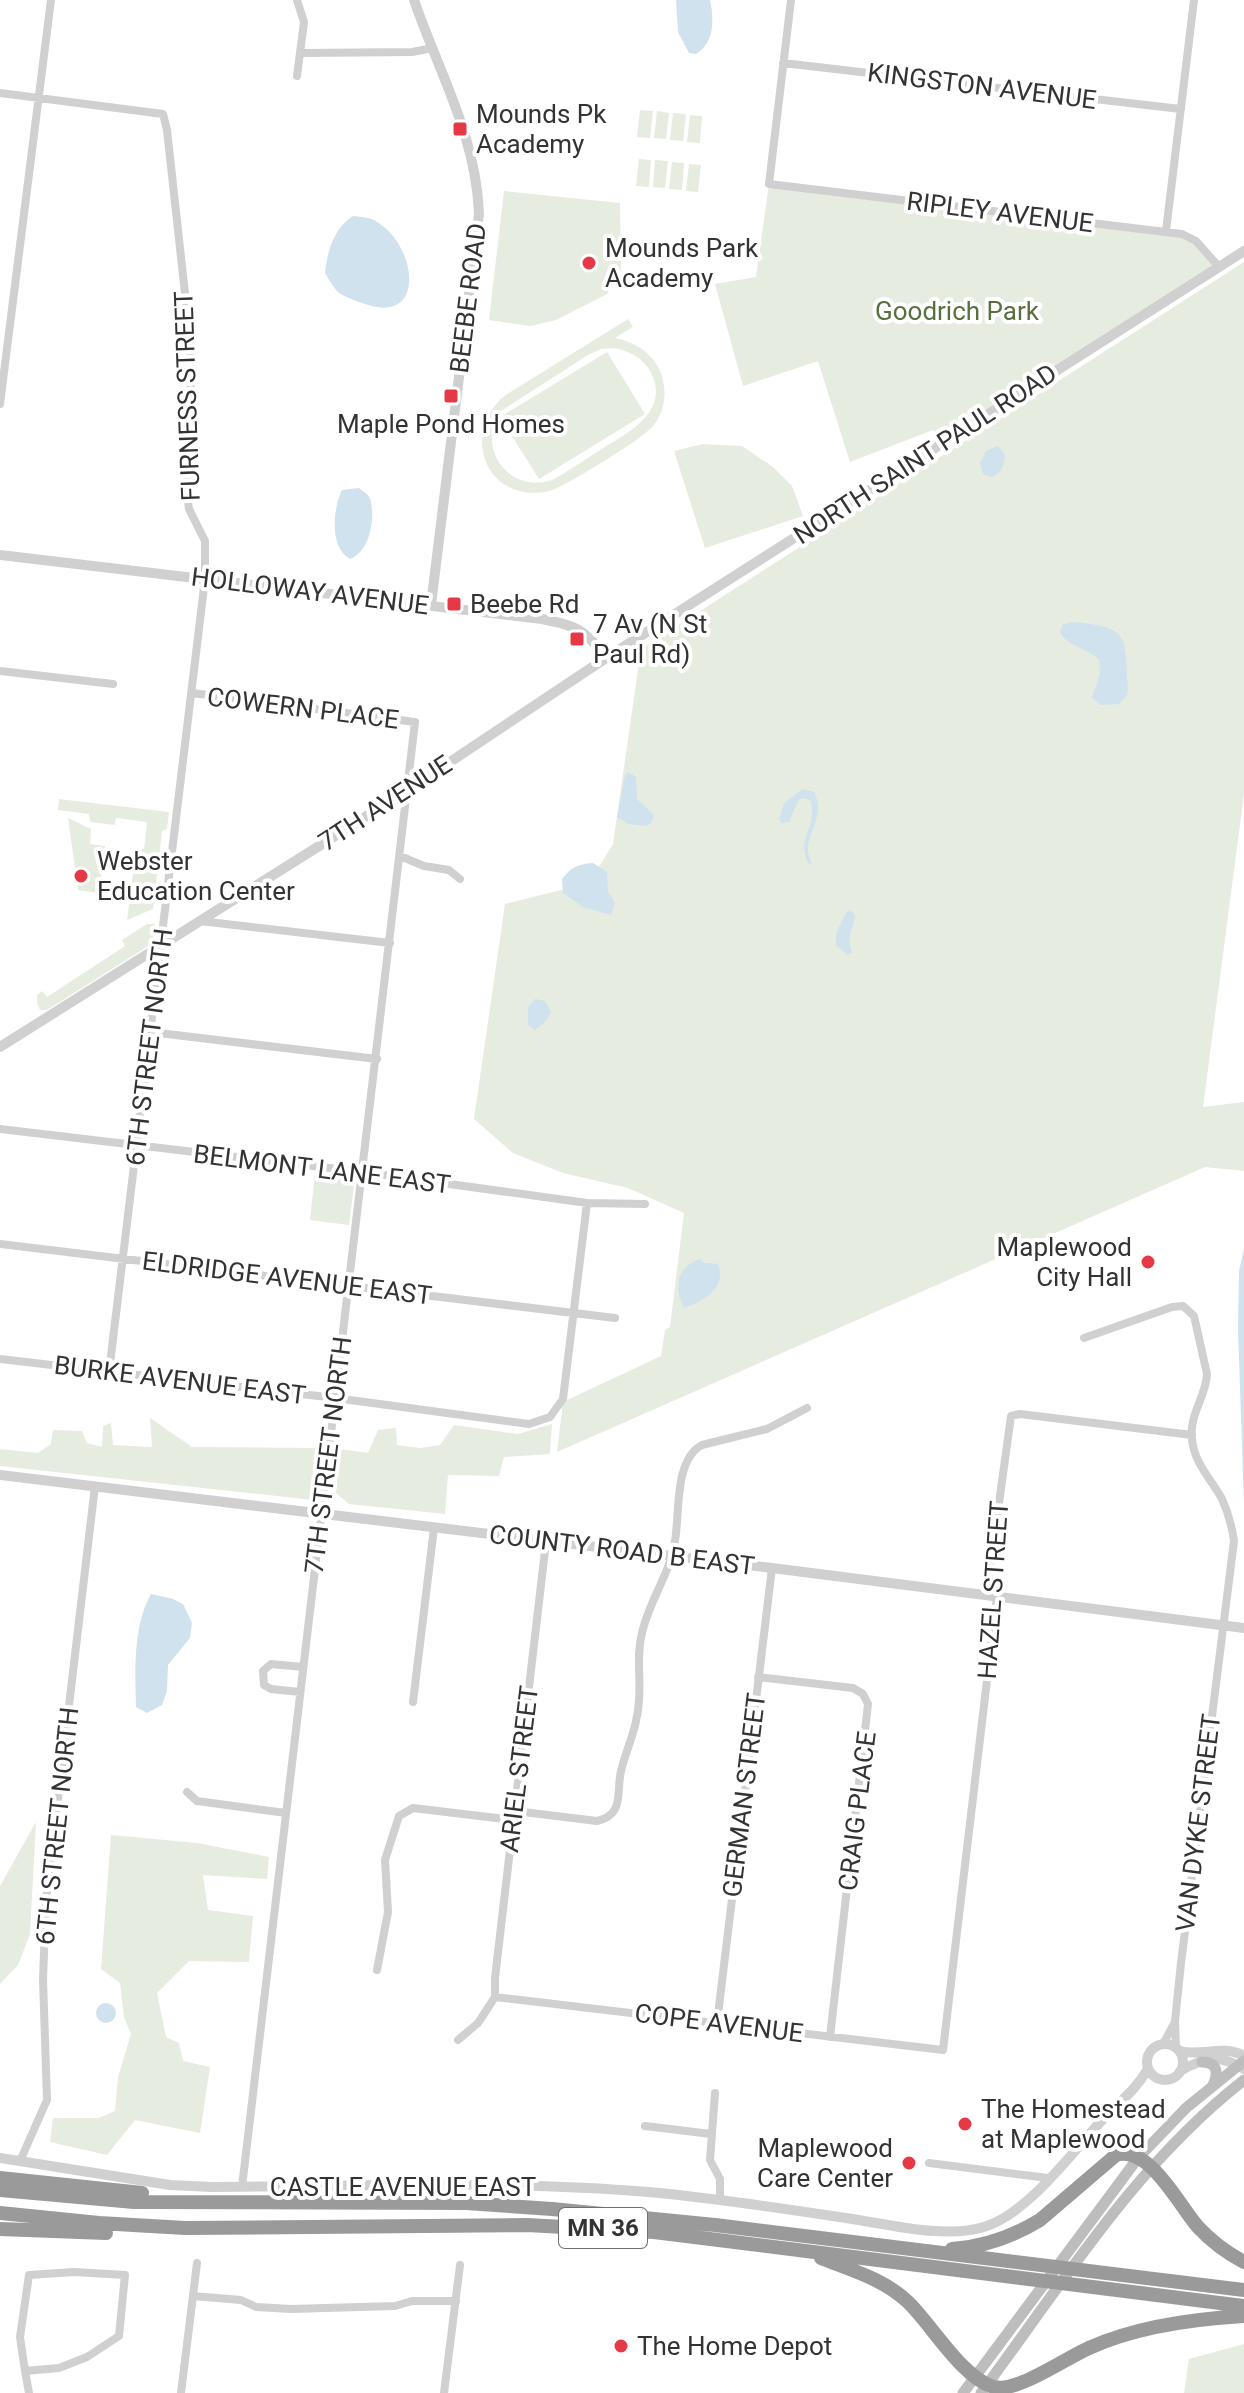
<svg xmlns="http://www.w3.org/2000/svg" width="1244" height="2393" viewBox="0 0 1244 2393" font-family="Roboto,sans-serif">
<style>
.green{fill:#e6ecdf;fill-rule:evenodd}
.water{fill:#cfe2ee}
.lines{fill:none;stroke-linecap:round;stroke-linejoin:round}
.minor{stroke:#d0d0d0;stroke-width:8}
.tertiary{stroke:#d0d0d0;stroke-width:10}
.secondary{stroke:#bdbdbd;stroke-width:11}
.motorway{stroke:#9a9a9a;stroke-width:14}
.poi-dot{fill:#e63946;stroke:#fff;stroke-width:3}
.labels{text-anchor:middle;stroke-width:8;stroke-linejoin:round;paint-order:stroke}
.shield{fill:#fff;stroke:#707070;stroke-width:2}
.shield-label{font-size:24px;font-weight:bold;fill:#333}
.street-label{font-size:26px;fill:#333;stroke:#fff}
.poi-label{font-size:26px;fill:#333;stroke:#fff;text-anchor:start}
.park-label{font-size:26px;fill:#56703f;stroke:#fff}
</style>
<rect width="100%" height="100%" fill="#fff"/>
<path class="green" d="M640,110L653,111L650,138L637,137Z
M657,111L669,113L666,139L654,138Z
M673,113L686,114L683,141L670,140Z
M690,115L702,116L700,143L687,142Z
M639,159L651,160L649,187L636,186Z
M655,160L668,161L665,188L653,187Z
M672,162L684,163L682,190L669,189Z
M689,164L701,165L698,192L686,191Z
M769,184L1166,231L1196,241L1219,267L946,441L933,430L850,462L818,361L743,386L715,284L756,277Z
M504,191L620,203L621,271L607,294L556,320L530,326L489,320Z
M1244,262V794L1203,1107L1244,1102V1171L1205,1167L557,1452L563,1402L661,1356L665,1330L670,1327L684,1213L628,1188L563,1173L513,1153L474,1119L505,904L589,883L613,844L641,649Z
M628,319L633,327L615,338C640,343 661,359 664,386C666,400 662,415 653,426C641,440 573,481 555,489C548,492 539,493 531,493C477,489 466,424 507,394ZM614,348C629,351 642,357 650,371C672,411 628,433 600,450C584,460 569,471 552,480C509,494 475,448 501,411L588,355L601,349Z
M607,352L645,414L539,479L500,417Z
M703,444L742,446L773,467L792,486L803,516L705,548L674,451Z
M59,799L169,812L167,829L162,831L153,909L127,920L136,849H144L147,822L116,818L115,825L90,822L89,814L58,810Z
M68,818L91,829L90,844L105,846L99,893L78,890Z
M147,924H155L153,943L47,1010H40L37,1003V995L42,991L47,997L125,946L122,940Z
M315,1173L355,1178L349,1225L310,1220Z
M150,1418L192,1447L320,1448L313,1500L0,1466V1449L38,1453L51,1444L53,1430L82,1431L87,1443L102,1447L103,1426L111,1423L113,1445L152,1447Z
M552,1424L550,1454L504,1457L499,1476L448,1475L445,1514L349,1504L336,1493L339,1449L368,1453L378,1430L396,1428L397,1445L420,1448L440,1445L454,1425L518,1434Z
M36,1822L30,1934L18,1965L0,1984V1886Z
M111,1835L197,1843L269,1857L267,1879L203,1875L208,1910L253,1916L249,1962L189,1961L157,1993L166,2037L179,2043L183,2061L210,2067L200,2133L135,2120L107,2155L50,2142L53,2118H99L115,2111L118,2077L131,2034L124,2017L120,1983L101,1969Z
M1244,2344V2393H1184L1189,2359Z"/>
<path class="water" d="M676,0H710C714,19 715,42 696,54L689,53L678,32Z
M353,216C361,217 370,217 377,222C417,245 428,328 362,303C338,294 338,295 325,273C327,252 334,228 353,216Z
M998,446L1005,454C1004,466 1002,473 991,477L983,474L980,463L986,451Z
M359,488C364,492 370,495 371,502C375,522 369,552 350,559C329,548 333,508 342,490Z
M1075,622C1133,628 1124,638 1128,689L1127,695L1119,704L1100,705L1092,697L1100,674L1099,660C1087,647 1069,648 1060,632L1063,624Z
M628,772L636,777L637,799L654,815L652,822L647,826L628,824L617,817L625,776Z
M803,789L814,792C826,815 806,834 808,852C808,853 812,864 812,865L808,863C796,838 817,829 811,801L804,798L799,799L789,822L782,823L779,819L784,803Z
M593,863L607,872L608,892L615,903L611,915L583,907L563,893L562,879C570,868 578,864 593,863Z
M849,911L853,912L855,917L849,939L852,953L847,955L836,945V933L846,913Z
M535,999L545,1001L551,1012L546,1021L535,1030L528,1025V1007Z
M1244,1248V1505L1238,1329L1239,1271Z
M700,1259L704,1263L718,1264C727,1288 704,1301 684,1308C673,1287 677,1267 700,1259Z
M151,1594L173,1599L183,1604L192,1623L190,1638L168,1665L167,1691L162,1705L147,1713L136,1707C135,1671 133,1626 151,1594Z
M96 2013a10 10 0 1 1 20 0a10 10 0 1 1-20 0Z"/>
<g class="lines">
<path class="minor" d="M791,0L769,184L1182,234L1196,241L1219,267
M302,53L412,52L433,48
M783,63L1181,109
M297,76L304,22L297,0
M0,93L163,114L167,130L190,339L191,406L187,495L189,509L205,541V579L109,1372
M1166,231L1194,0
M0,404L51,0
M0,671L113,684
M192,693L415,722L242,2187
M400,856L424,866L449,870L460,879
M200,921L390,943
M150,1032L377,1059
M0,1129L363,1172L587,1203L645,1204
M0,1244L615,1318
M1084,1338L1172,1307L1183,1306L1194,1316L1207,1374C1206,1397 1189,1414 1192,1439C1194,1463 1211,1479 1222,1499C1228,1512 1232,1527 1234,1541L1181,1963L1175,2021L1176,2048
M0,1359L335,1398L529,1424L550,1417L563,1399L587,1203
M758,1677L853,1688L863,1694L868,1704L830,2037
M300,1692L271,1689L264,1685L263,1671L271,1664L303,1667
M413,1702L434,1528
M187,1792L197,1801L286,1813
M515,1811L597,1821C625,1815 616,1792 621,1771C627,1747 638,1726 639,1700C641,1677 636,1656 642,1633C649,1601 670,1574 675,1541C680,1512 674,1460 702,1445L767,1429L807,1408
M377,1970L388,1912L385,1860L399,1816L413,1808L513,1820
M495,1997L943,2050L997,1596L988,1583L1011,1416L1020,1414L1192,1435
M495,1997V1978L546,1542
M717,2023L772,1568
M458,2040L478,2023L495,1997
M1163,2044L1175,2022
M715,2093L710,2160L720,2179V2199
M645,2126L711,2134
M20,2161L47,2100L43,1979L46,1900L95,1486
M929,2163L1048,2178
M74,2272L125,2275L119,2336L87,2357L59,2368L25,2371L20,2337L29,2275Z
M193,2296L241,2300L256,2307L291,2309L395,2306L412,2301H456
M25,2371L29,2393
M181,2393L197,2263
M444,2393L460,2265"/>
<path class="tertiary" d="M414,0C439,73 476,135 479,214L431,605
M0,555L542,619C576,626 584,628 606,658
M0,1047L408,790L606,658L1244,251
M0,1475L772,1568L1244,1628
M1147 2062a18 18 0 1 1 36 0a18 18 0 1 1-36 0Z
M1179,2051C1202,2057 1223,2044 1244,2056
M1180,2071C1205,2057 1219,2054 1244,2069
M0,2158L170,2185L212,2187C357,2186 504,2180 648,2192C715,2198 780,2208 846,2218C887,2224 945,2239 984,2227C1028,2214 1073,2151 1104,2118C1121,2100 1134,2092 1148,2069"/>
<path class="secondary" d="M1202,2062C1217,2062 1219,2073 1213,2085
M963,2393L1138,2158L1186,2108L1244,2061
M981,2393C1063,2283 1134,2166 1244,2080"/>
<path class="motorway" d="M0,2178L142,2193
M0,2190L134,2202L466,2203L552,2209L715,2225L1244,2290
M0,2213L99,2223L185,2228L527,2225L654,2232L1244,2306
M0,2229L106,2233
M952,2249C985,2247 1012,2237 1040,2220L1116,2155C1149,2144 1180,2207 1198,2227C1211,2241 1227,2253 1244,2262
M821,2258C851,2270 884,2279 908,2302C931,2324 963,2379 994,2387C1017,2393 1066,2358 1089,2348C1135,2327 1193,2319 1244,2316"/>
</g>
<g class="poi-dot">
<rect x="452" y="121" width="16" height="16" rx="4"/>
<circle cx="589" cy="263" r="8"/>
<rect x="443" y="388" width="16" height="16" rx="4"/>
<rect x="446" y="596" width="16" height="16" rx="4"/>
<rect x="569" y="631" width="16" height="16" rx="4"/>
<circle cx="81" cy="876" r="8"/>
<circle cx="1148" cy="1262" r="8"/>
<circle cx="965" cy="2124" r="8"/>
<circle cx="909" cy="2163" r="8"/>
<circle cx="621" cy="2346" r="8"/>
</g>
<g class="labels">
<rect class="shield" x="559" y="2208" width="88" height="40" rx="6"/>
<g class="shield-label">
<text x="603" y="2236">MN 36</text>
</g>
<g class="street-label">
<text transform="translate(982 86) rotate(7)" y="9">KINGSTON AVENUE</text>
<text transform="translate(1000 212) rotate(7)" y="9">RIPLEY AVENUE</text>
<text transform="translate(468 298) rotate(-83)" y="9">BEEBE ROAD</text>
<text transform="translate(187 396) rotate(-92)" y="9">FURNESS STREET</text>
<text transform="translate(925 454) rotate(-33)" y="9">NORTH SAINT PAUL ROAD</text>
<text transform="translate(310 591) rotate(7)" y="9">HOLLOWAY AVENUE</text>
<text transform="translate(303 708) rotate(7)" y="9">COWERN PLACE</text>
<text transform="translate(385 803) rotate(-33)" y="9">7TH AVENUE</text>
<text transform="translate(149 1047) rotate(-83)" y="9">6TH STREET NORTH</text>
<text transform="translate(322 1169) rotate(7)" y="9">BELMONT LANE EAST</text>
<text transform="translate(287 1278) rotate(7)" y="9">ELDRIDGE AVENUE EAST</text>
<text transform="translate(180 1380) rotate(7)" y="9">BURKE AVENUE EAST</text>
<text transform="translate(328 1455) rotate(-83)" y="9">7TH STREET NORTH</text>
<text transform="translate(622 1550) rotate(7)" y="9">COUNTY ROAD B EAST</text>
<text transform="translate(993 1590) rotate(-86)" y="9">HAZEL STREET</text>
<text transform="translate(519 1769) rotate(-83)" y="9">ARIEL STREET</text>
<text transform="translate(744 1795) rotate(-83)" y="9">GERMAN STREET</text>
<text transform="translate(857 1811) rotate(-83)" y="9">CRAIG PLACE</text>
<text transform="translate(1198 1823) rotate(-83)" y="9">VAN DYKE STREET</text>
<text transform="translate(57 1826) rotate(-84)" y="9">6TH STREET NORTH</text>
<text transform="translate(719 2023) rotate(7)" y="9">COPE AVENUE</text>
<text x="403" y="2196">CASTLE AVENUE EAST</text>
</g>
<g class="poi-label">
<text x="476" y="123">Mounds Pk<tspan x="476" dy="30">Academy</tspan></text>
<text x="605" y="257">Mounds Park<tspan x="605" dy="30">Academy</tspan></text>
<text x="451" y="433" text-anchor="middle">Maple Pond Homes</text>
<text x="470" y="613">Beebe Rd</text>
<text x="593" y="633">7 Av (N St<tspan x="593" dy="30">Paul Rd)</tspan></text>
<text x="97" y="870">Webster<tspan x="97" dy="30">Education Center</tspan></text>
<text x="1132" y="1256" text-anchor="end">Maplewood<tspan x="1132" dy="30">City Hall</tspan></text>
<text x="981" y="2118">The Homestead<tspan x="981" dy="30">at Maplewood</tspan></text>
<text x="893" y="2157" text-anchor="end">Maplewood<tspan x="893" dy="30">Care Center</tspan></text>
<text x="637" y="2355">The Home Depot</text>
</g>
<g class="park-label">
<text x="957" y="320">Goodrich Park</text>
</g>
</g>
</svg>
